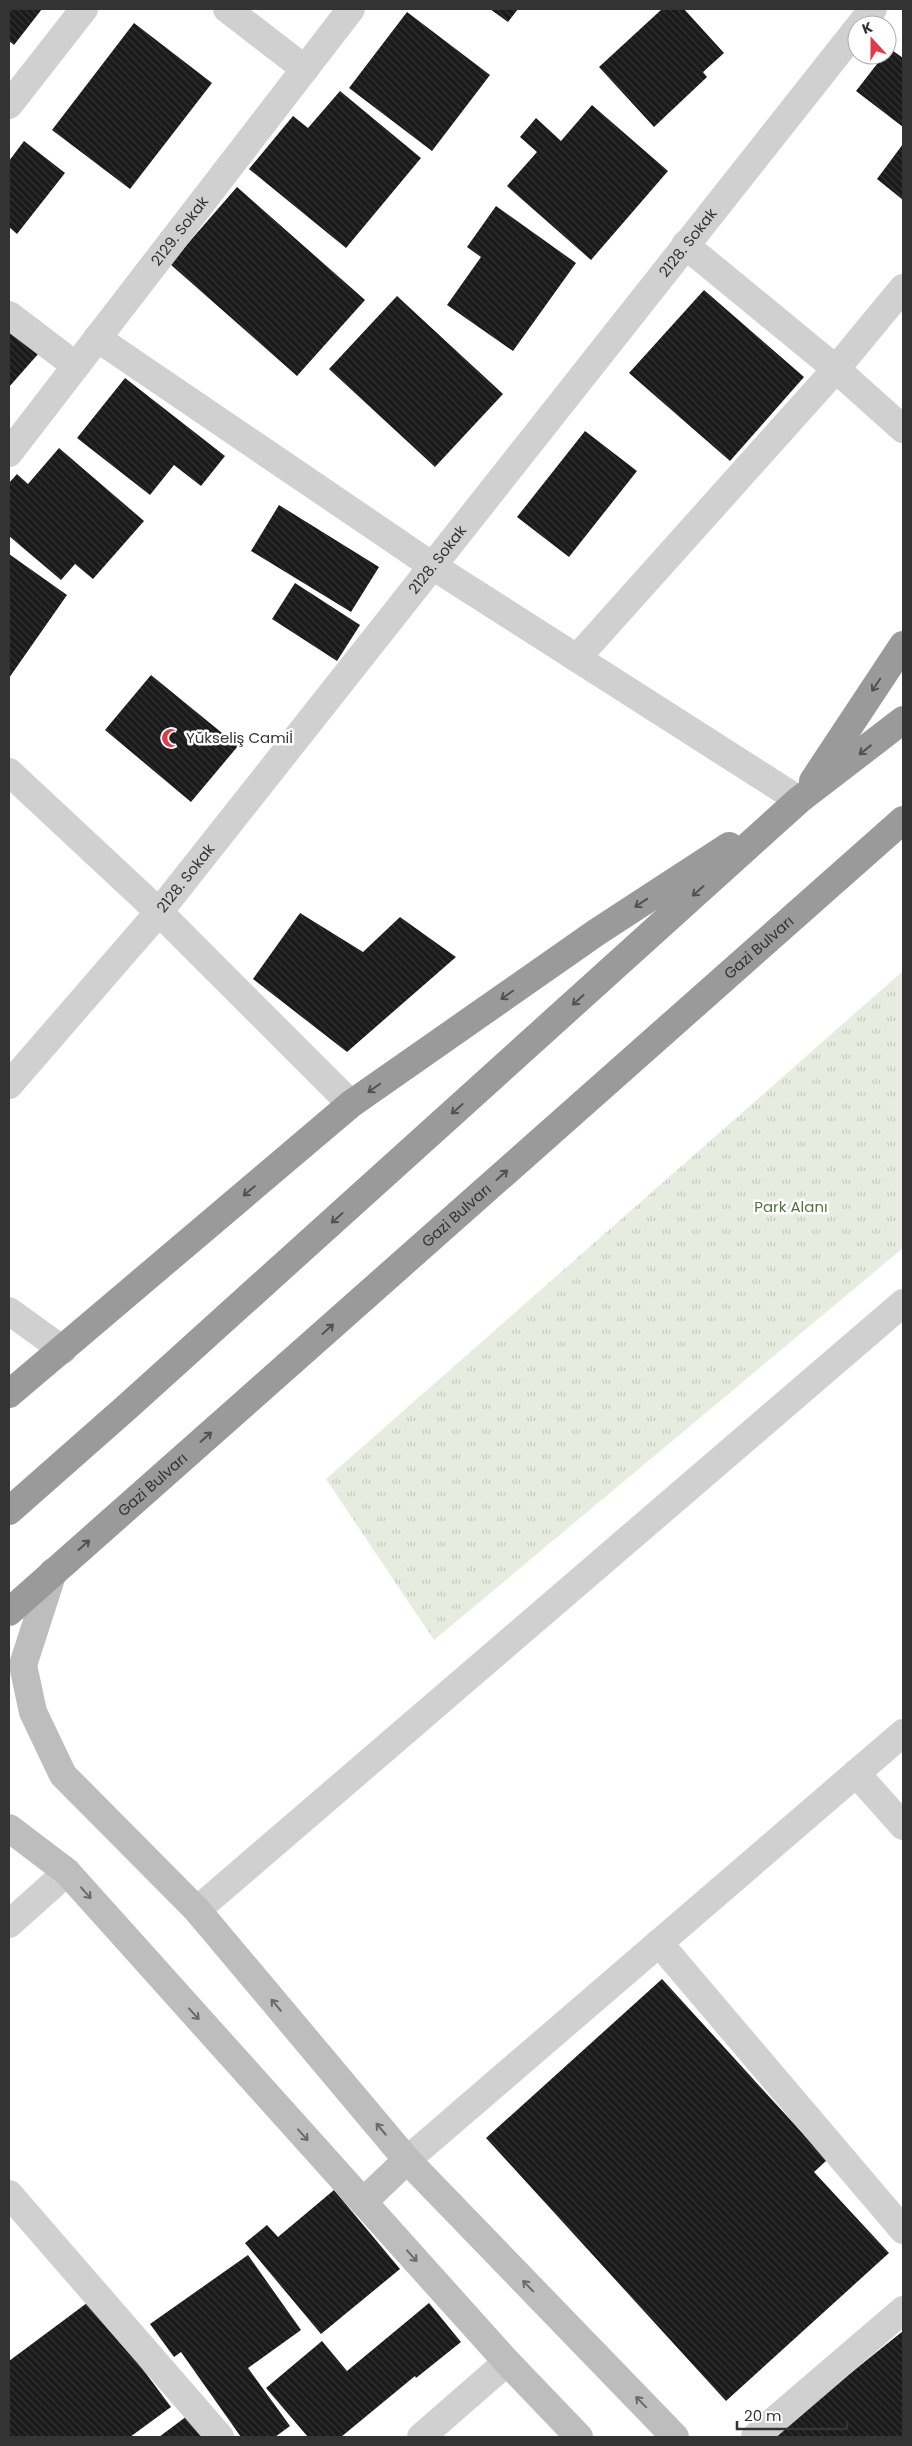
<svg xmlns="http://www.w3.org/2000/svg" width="912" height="2446" viewBox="0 0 912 2446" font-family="Poppins,sans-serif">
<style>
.park{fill:url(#park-tufts)}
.building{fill:url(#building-back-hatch)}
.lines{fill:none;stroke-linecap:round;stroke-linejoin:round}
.street{stroke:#d0d0d0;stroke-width:28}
.secondary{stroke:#bdbdbd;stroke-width:28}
.highway{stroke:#9a9a9a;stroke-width:28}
.oneway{stroke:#525252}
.oneway2{stroke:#6a6a6a}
.labels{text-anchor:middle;stroke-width:5;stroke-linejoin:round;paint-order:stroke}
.street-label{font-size:15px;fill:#333;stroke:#fff}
.poi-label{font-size:15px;fill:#333;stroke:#fff;text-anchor:start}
.park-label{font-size:15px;fill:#56703f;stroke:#fff}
</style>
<defs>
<pattern id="park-tufts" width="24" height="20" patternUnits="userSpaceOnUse" patternTransform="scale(1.25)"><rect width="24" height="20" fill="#e6ecdf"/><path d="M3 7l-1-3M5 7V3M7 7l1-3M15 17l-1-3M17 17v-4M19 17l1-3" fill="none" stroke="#c6cbc0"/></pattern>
<pattern id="building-back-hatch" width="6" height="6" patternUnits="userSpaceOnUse" patternTransform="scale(1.25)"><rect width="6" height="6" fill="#1a1a1a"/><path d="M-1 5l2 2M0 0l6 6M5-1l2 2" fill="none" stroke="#333"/></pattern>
</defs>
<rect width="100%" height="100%" fill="#fff"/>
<path class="park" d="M903,971V1248L434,1640L326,1479Z"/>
<path class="building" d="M9,9H42L14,45L9,41Z
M490,9H518L508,22Z
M662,9H684L724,53L703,72L707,77L654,127L599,67Z
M407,12L490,75L432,151L349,88Z
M134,23L212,83L130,189L52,130Z
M889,48L903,58V127L856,91L884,55H887Z
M340,91L421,158L346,248L249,169L293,116L308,128Z
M592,105L668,171L591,260L507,186L537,152L520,137L536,118L561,141Z
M24,141L65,173L17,234L9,227V161Z
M903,144V200L877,179Z
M237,187L365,300L297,376L170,264Z
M496,206L576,263L513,351L447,305L481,257L467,247Z
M704,290L804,377L730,461L629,373Z
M397,296L503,394L435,467L329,369Z
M9,326L39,353L9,387Z
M125,378L225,456L201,486L174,465L150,495L77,438Z
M585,431L637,471L569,557L517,517Z
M59,448L144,521L93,579L75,564L61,580L9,536V483L17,474L28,484Z
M279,505L379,567L351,612L251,551Z
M9,554L67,595L9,678Z
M295,583L360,625L337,661L272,619Z
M151,675L238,746L191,802L105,730Z
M300,913L363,952L400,917L456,957L347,1052L253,979Z
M662,1979L827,2160L814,2172L889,2253L726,2401L486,2138Z
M334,2190L400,2269L321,2334L245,2243L267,2225L278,2237Z
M248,2255L301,2330L248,2368L290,2426L275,2437H241L181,2352L174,2357L150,2324Z
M91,2300L171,2407L130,2437H9V2361Z
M429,2303L461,2342L416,2378L415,2376L341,2437H308L266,2388L322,2341L347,2371Z
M903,2331V2437H771Z
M187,2416L204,2437H159Z"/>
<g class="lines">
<g class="street">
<path d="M227,9L305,69"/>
<path d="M860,25L873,9"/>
<path d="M9,105L84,9"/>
<path d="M685,245L836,369L903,429"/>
<path d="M9,315L76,366"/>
<path d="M97,338L431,565L799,800"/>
<path id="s1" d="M9,453L351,9"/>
<path d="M577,658L836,369L903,288"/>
<path d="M9,772L159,912L351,1104"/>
<path id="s2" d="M9,1085L159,912L857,29"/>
<path d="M9,1311L63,1350"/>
<path d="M856,1773L903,1826"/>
<path d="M197,1910L903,1303"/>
<path d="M9,1924L67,1872"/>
<path d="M659,1943L903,2230"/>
<path d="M407,2160L903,1733"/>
<path d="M9,2194L220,2437"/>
<path d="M421,2437L507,2362"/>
<path d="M755,2437L903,2310"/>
</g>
<path class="secondary" d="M53,1572L23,1665L33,1712L63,1775L197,1910L407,2160L675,2437
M9,1828L67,1872L507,2362L579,2437
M363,2202L407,2160"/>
<g class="highway">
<path d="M813,781L903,645"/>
<path d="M9,1394L351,1104L597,932L729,846"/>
<path d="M9,1511L127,1407L799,800L903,720"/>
<path id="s3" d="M9,1612L903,820"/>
</g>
</g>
<defs><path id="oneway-shaft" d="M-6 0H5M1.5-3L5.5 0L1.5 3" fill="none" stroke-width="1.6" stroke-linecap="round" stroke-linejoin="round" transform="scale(1.25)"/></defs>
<g class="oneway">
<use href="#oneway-shaft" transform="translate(876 685) rotate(124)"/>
<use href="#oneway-shaft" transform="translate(865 750) rotate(142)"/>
<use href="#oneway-shaft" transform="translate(698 891) rotate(138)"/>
<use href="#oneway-shaft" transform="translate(641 903) rotate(147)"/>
<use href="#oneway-shaft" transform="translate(507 995) rotate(145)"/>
<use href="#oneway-shaft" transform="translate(578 1000) rotate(138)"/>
<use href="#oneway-shaft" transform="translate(374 1088) rotate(145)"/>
<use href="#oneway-shaft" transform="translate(457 1109) rotate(138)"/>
<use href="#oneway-shaft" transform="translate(502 1175) rotate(-42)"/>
<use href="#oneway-shaft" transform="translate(249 1191) rotate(140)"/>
<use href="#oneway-shaft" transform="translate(337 1218) rotate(138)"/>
<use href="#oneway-shaft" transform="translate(328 1329) rotate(-42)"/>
<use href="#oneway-shaft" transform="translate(206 1437) rotate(-42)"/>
<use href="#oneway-shaft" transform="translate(84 1545) rotate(-42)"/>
</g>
<g class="oneway2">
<use href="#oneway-shaft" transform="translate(86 1893) rotate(48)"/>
<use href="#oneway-shaft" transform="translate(276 2005) rotate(-130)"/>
<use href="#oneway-shaft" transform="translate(194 2014) rotate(48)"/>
<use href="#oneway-shaft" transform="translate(381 2129) rotate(-130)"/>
<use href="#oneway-shaft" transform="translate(303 2135) rotate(48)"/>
<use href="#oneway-shaft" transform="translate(412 2256) rotate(48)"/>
<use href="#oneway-shaft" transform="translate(528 2286) rotate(-134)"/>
<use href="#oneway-shaft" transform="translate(641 2402) rotate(-134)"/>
</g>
<defs>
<g id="mosque-bare" transform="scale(1.5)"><path d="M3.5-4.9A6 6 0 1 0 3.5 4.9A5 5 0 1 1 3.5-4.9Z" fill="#e63946" stroke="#fff" stroke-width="2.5" paint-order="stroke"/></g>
</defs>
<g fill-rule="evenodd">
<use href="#mosque-bare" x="171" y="738"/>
</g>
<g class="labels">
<g class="street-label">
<text dy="5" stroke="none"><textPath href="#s1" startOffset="280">2129. Sokak</textPath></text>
<text dy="5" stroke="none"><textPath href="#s2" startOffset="1082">2128. Sokak</textPath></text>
<text dy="5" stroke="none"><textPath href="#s2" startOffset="678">2128. Sokak</textPath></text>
<text dy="5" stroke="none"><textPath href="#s2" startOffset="272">2128. Sokak</textPath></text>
<text dy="5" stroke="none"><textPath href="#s3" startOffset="1002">Gazi Bulvarı</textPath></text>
<text dy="5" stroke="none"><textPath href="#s3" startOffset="598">Gazi Bulvarı</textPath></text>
<text dy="5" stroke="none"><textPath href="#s3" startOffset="192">Gazi Bulvarı</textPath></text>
</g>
<g class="poi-label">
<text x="186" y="743">Yükseliş Camiİ</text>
</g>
<g class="park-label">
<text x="791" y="1212">Park Alanı</text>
</g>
</g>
<rect width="912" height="2446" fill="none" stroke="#333333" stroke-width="20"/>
<g transform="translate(872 40) rotate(339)"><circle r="24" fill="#ffffff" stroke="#adadad"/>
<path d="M0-4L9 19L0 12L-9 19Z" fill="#e63946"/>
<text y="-8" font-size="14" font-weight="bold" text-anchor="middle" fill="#333333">K</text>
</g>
<path d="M737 2421v8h110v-8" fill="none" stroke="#333333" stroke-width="2.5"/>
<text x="744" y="2421" font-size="15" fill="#333333" stroke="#ffffff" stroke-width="4" paint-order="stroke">20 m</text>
</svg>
